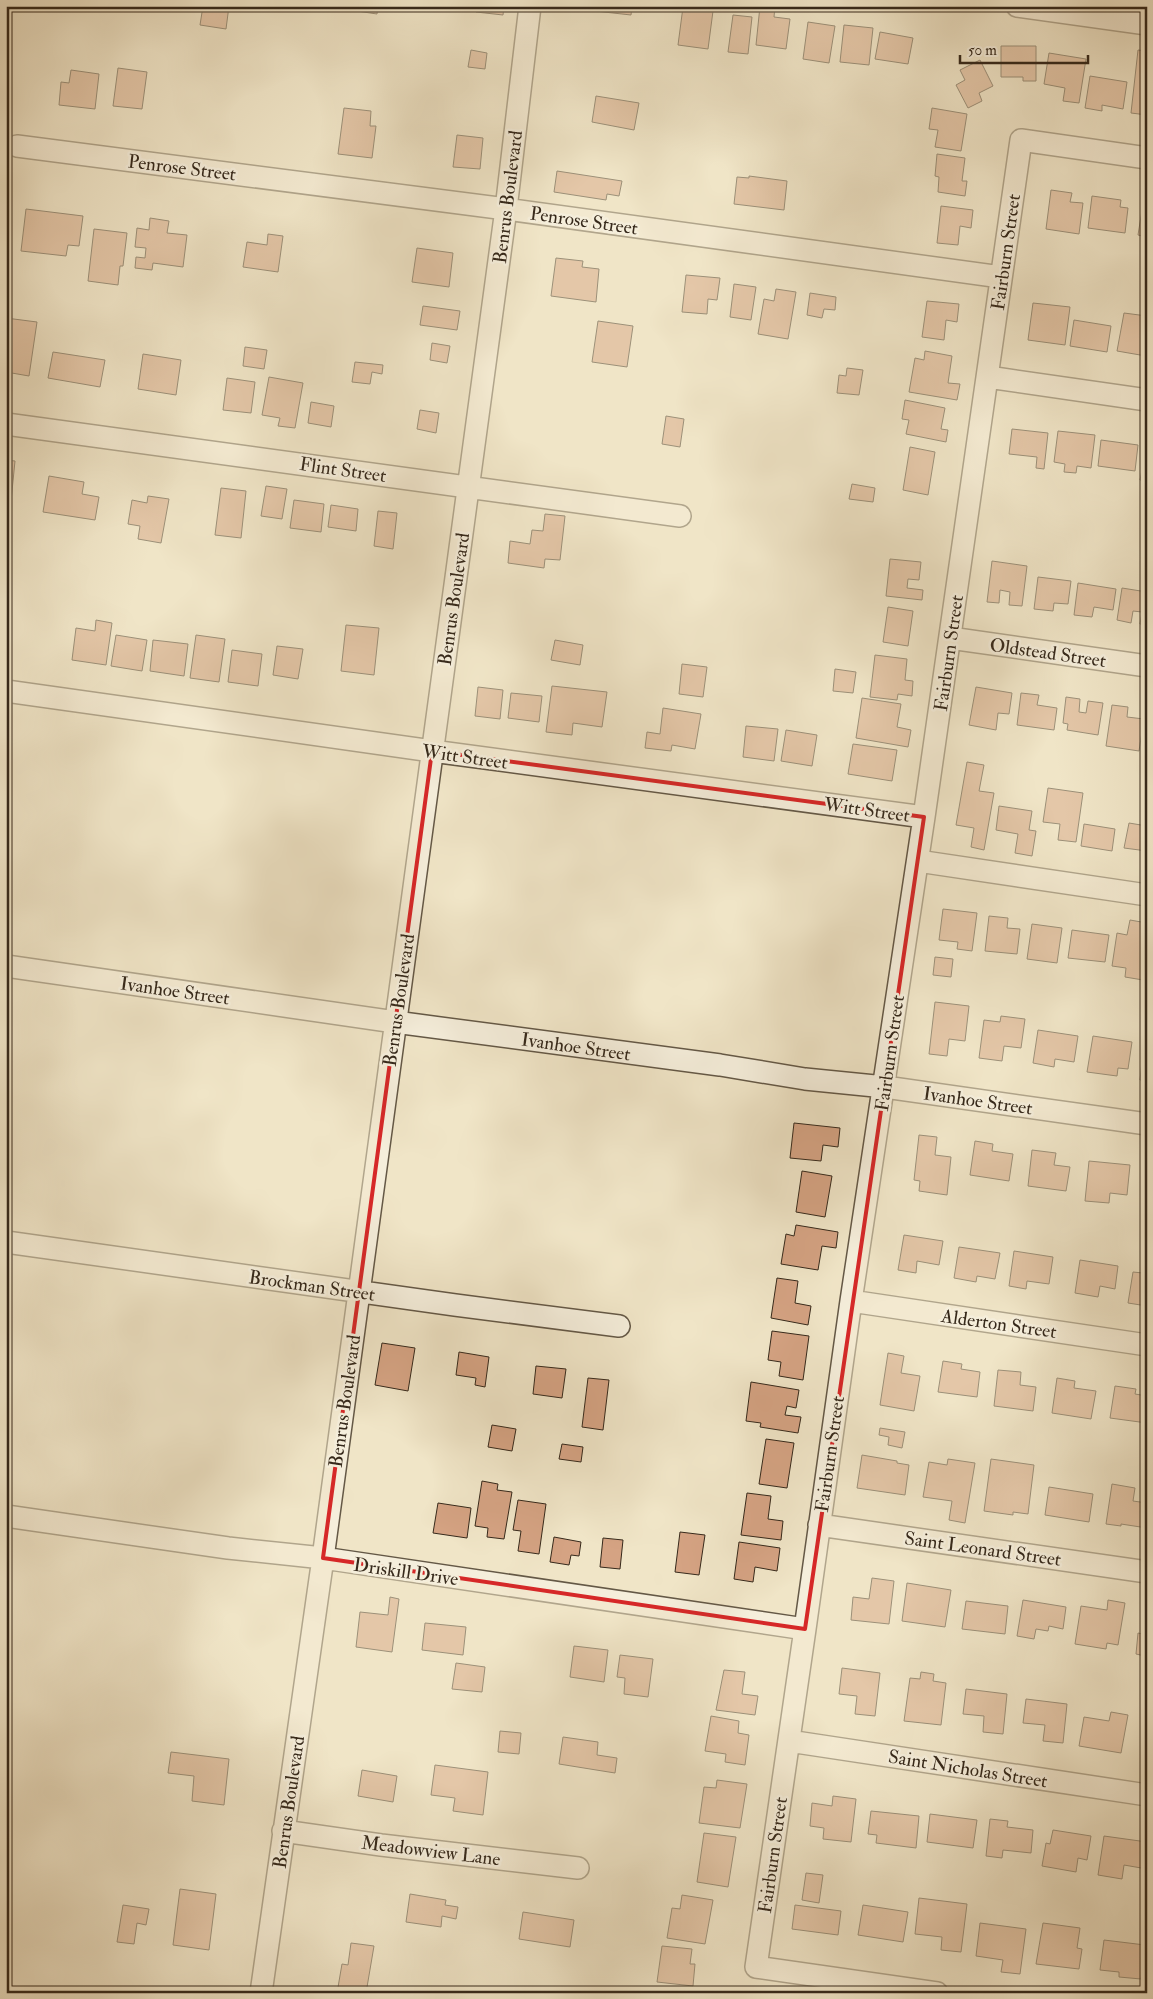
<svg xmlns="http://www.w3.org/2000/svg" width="1153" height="1999" viewBox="0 0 1153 1999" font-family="'IM FELL Double Pica',serif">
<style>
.building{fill:#d5a383;stroke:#36291b}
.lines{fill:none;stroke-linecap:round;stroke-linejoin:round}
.minor-casing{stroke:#645846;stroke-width:24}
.minor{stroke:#f5eedb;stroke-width:21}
.marked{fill:none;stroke:#d62828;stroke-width:4;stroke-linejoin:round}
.labels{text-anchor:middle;stroke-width:5;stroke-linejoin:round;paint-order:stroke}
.street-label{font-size:19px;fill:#36291b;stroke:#f5eedb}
</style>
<rect width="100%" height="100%" fill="#f0e5c7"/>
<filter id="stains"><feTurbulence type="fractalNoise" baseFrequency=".004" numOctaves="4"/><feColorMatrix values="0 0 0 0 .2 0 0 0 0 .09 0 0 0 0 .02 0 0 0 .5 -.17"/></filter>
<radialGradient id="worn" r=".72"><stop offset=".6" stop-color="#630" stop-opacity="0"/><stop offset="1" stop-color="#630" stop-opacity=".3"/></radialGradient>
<path class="building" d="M203,6H229L226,29L200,25Z
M357,6H378L377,14L357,11Z
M477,6H504L503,15L476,12Z
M595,6H632L631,15L595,11Z
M760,6H775L774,17L790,19L786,49L756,45Z
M683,7L713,11L708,49L678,45Z
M733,15L752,17L748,54L728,52Z
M808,22L835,26L829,63L803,59Z
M844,25L873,28L869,65L840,62Z
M880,32L913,38L908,64L875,59Z
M1001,46H1036V81H1023V77H1001Z
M471,50L487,53L485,69L468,67Z
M1138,50L1147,51V115L1131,113Z
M1049,53L1086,59L1079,103L1063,101L1065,88L1044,84Z
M980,60L993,86L979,93L982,101L968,108L956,85L965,80L960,70Z
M118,68L147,72L142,109L113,106Z
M71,70L99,74L95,109L59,105L61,82L69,83Z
M1090,76L1127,82L1123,109L1102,105V111L1085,108Z
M596,96L639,103L634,130L592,122Z
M344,108L371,111L370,126H376L372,158L338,154Z
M932,108L967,114L961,151L935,147L938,130L929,129Z
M457,135L483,138L480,169L453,167Z
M937,154L965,158L962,181H967L965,196L938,192L939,177L935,176Z
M557,171L622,181L619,196L607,194L606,200L554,192Z
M749,176L787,181L784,210L734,204L737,177L749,178Z
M1051,190L1072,193L1070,202L1083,203L1079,234L1046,229Z
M1092,196L1121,200L1120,207L1128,208L1125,233L1088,228Z
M1143,204L1147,205V237L1138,235Z
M941,206L973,210L971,228L960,226L958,245L937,243Z
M26,209L83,216L79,246L68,245L66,256L21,251Z
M150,218L169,221L167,233L187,235L183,267L153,263L152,270L135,268L136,257L145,258L146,248L135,247L137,228L149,230Z
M94,229L127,233L123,266H120L118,285L88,281Z
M268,234L283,236L278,272L243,267L247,242L267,245Z
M417,248L453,253L449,287L412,282Z
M556,258L583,261L582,267L599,269L596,302L551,296Z
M686,275L720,278L717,300L708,299L707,314L682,312Z
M734,284L756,287L751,320L730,317Z
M776,289L796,292L788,339L758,334L764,299L774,301Z
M810,293L836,297L835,310L824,309L822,318L807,315Z
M927,301L959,304L957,322L946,320L944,340L922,337Z
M1033,303L1070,307L1065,345L1028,340Z
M423,306L460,311L457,330L420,325Z
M1124,313L1147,316L1146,356L1117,351Z
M6,318L37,322L29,376L6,372Z
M1074,320L1111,326L1107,352L1070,346Z
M598,321L633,326L627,367L592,362Z
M432,343L450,346L447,363L430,360Z
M245,347L267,350L264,369L243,366Z
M925,351L952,356L948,383L960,384L957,400L909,392L915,358L924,360Z
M53,352L105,360L100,387L48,378Z
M143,354L181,360L176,395L138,389Z
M355,362L383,365L382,374L372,372L370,384L352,382Z
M847,368L863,370L859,395L837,393L839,375L846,376Z
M269,377L303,383L295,428L278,426L280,418L262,415Z
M227,378L255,382L251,413L223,410Z
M905,400L945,408L941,429L948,430L946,442L906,434L909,420L902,419Z
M311,402L334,406L331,427L308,423Z
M420,410L439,413L436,433L417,429Z
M666,416L684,419L680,447L662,444Z
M1012,429L1048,433L1044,469L1036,468L1037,457L1009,454Z
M1058,431L1095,435L1091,468L1077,466L1076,473L1064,472L1065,464L1054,462Z
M1101,440L1138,445L1135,471L1098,466Z
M1147,444V481L1140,480Z
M910,447L935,452L928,495L903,490Z
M6,460L15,461L11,501H6Z
M49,476L84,482L82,494L99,497L95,520L43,512Z
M852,484L875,488L873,502L849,499Z
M266,486L287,489L282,519L261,516Z
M221,488L246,491L241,538L215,535Z
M148,496L169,499L161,543L138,539L140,526L128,524L132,500L147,503Z
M294,500L324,504L321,532L290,528Z
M331,505L358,509L356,531L328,527Z
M378,511L397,513L393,549L374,546Z
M545,514L565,516L560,560L545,559L544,568L508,563L510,541L530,544L532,530L543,531Z
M890,559L921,562L919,580L908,579L907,588L923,590L922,600L886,596Z
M992,561L1027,566L1022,606L1009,605L1010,592L1000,590L999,603L987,602Z
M1038,577L1071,581L1068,604L1054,603L1053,611L1034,609Z
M1078,583L1116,589L1113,610L1094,607L1092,617L1074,615Z
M1122,588L1147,592V625L1140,624L1142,612L1133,611L1131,623L1117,620Z
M888,607L913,611L908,646L883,642Z
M96,620L112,623L106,665L72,660L76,628L95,631Z
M346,625L379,628L374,675L341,671Z
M116,635L147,640L142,671L111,666Z
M196,635L225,639L219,682L190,678Z
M153,640L188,644L184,676L150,671Z
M555,640L583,645L580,665L551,660Z
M277,646L303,649L298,679L273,675Z
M232,650L262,654L258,686L228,682Z
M875,655L907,659L905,680L913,681L912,696L898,694L897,700L870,697Z
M682,664L707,667L703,697L679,694Z
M835,669L856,672L853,693L833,691Z
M552,686L607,692L602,727L573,723L572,735L546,732Z
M478,687L503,690L500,719L475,716Z
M976,687L1012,693L1009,714L998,713L996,730L969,725Z
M511,693L542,696L539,722L508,718Z
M1021,693L1039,695L1037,705L1057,708L1054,730L1017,725Z
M1066,697L1080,699L1079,712L1086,713L1088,701L1103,703L1098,735L1067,730L1068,724L1063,723Z
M862,698L901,704L897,727L911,730L908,747L856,738Z
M1112,705L1128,707L1127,717L1144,719L1139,751L1106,746Z
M663,708L701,714L695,749L672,745L671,751L645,748L647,732L660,734Z
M746,726L778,729L774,761L743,757Z
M786,730L817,735L812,766L781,761Z
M853,744L897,750L892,781L848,774Z
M967,762L984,765L979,791L994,793L984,850L971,847L974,828L956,825Z
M1048,788L1083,793L1076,842L1058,840L1060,824L1043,822Z
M999,806L1032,811L1029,830L1036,831L1032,856L1015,853L1018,834L996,830Z
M1129,823L1147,826V851L1124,848Z
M1084,824L1115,829L1112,851L1081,846Z
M943,909L977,913L972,951L957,949L958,942L939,940Z
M989,916L1008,918L1007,928L1020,929L1017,954L985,951Z
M1130,920L1147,923V953L1143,980L1125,977L1126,968L1112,966L1117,933L1127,935Z
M1032,924L1062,928L1057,963L1027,959Z
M1072,930L1109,935L1105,962L1068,958Z
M935,957L953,959L951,977L933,975Z
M935,1002L969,1006L965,1041L949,1039L947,1056L929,1054Z
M1001,1016L1025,1019L1021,1048L1004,1046L1002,1061L979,1058L984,1020L1000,1022Z
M1038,1030L1078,1036L1074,1062L1055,1059L1054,1067L1033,1063Z
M1093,1036L1132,1042L1128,1069L1118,1068L1117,1076L1087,1072Z
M1144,1043H1147V1081L1140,1080Z
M794,1123L840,1128L838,1147L823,1145L821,1161L790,1158Z
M919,1135L937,1137L935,1155L951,1157L947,1195L919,1191L920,1181L914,1180Z
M975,1141L993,1144L992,1151L1013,1154L1009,1181L970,1175Z
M1032,1150L1056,1153L1054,1165L1070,1167L1066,1191L1028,1186Z
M1089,1161L1130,1165L1127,1195L1110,1193L1109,1203L1085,1201Z
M802,1171L832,1176L825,1217L796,1212Z
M1147,1171V1197L1144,1196Z
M796,1225L838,1232L836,1248L822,1246L818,1270L781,1264L786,1234L794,1236Z
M904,1235L943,1241L939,1265L917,1261L916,1273L898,1270Z
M959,1247L1000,1253L995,1279L977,1276L976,1282L954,1278Z
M1014,1251L1053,1257L1049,1284L1027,1281L1026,1289L1009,1286Z
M1080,1260L1118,1266L1115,1289L1100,1286L1098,1297L1075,1293Z
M1144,1266H1147V1306L1128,1303L1133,1272L1143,1273Z
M777,1278L798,1281L795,1303L811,1306L808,1325L771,1318Z
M772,1331L809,1336L803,1380L779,1376L781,1362L768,1360Z
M382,1343L415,1348L408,1391L375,1385Z
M459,1352L489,1357L485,1387L475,1385L476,1378L456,1375Z
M888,1353L904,1356L901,1373L920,1376L914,1411L880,1405Z
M943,1361L962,1364L961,1369L980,1372L977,1397L938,1392Z
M536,1366L566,1369L562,1398L533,1394Z
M998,1370L1021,1372L1020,1385L1036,1387L1033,1411L994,1406Z
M588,1378L609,1380L603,1430L582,1427Z
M1057,1378L1075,1381L1074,1388L1096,1391L1091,1419L1052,1413Z
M751,1382L799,1390L796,1408L787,1406L785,1415L801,1417L798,1433L760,1427L761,1423L746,1421Z
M1115,1386L1136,1389L1135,1394L1147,1396V1423L1110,1418Z
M492,1425L516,1429L512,1451L488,1447Z
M880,1428L905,1432L902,1448L888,1445L889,1437L879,1435Z
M766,1439L794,1443L787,1488L759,1484Z
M562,1444L583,1447L581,1462L559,1459Z
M862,1455L897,1461V1463L909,1465L905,1495L857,1488Z
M948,1459L975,1463L965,1523L949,1520L952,1501L923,1497L929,1462L947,1465Z
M991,1459L1034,1465L1028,1514L1013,1512V1515L984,1511Z
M482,1481L498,1484L497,1490L512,1492L504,1539L487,1537L488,1528L475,1526Z
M1112,1484L1135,1488L1133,1501L1147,1503V1528L1121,1524V1526L1106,1524Z
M1049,1487L1093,1494L1089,1522L1045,1515Z
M747,1493L771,1496L768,1519L783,1521L781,1540L741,1535Z
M518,1500L546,1504L539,1554L518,1551L521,1531L513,1530Z
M438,1503L471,1508L467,1538L433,1533Z
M680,1532L705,1535L699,1575L675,1572Z
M554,1537L581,1542L579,1556L571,1555L569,1565L550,1562Z
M603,1538L623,1540L620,1569L600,1567Z
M739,1542L780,1548L777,1571L755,1567L753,1582L734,1579Z
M872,1578L894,1581L889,1624L851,1620L853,1597L869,1599Z
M907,1583L951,1590L945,1627L902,1621Z
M390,1597L399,1599L392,1652L356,1647L360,1612L388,1615Z
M1023,1600L1066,1607L1063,1629L1049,1626L1048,1631L1036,1629L1034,1639L1017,1636Z
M1108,1600L1125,1603L1118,1645L1107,1643L1106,1649L1075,1644L1081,1606L1107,1610Z
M966,1601L1008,1606L1005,1634L962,1629Z
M425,1623L466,1627L463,1655L422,1650Z
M1138,1633L1147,1635V1665H1144L1145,1656L1136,1654Z
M574,1646L608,1650L604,1682L570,1677Z
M620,1655L653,1659L648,1697L624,1694L625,1678L617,1677Z
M456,1663L485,1667L482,1692L452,1689Z
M842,1668L880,1673L875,1716L855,1714L857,1696L839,1694Z
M724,1670L745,1672L742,1694L758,1696L755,1715L716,1710Z
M921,1672L934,1674L933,1681L946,1683L941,1725L904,1721L910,1678L920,1679Z
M966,1689L1007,1694L1003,1734L983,1732L984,1716L963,1714Z
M1026,1699L1067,1704L1063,1743L1043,1741L1045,1725L1023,1723Z
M1111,1712L1128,1715L1121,1753L1079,1746L1084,1717L1109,1721Z
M711,1716L739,1721L738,1733L749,1735L745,1765L725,1762L726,1754L705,1751Z
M500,1731L521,1733L519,1754L498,1752Z
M563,1737L598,1742L597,1755L617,1758L615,1773L559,1764Z
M171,1752L229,1759L224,1805L192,1801L194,1776L168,1773Z
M435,1765L488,1772L483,1815L453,1811L455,1798L431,1795Z
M362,1770L397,1776L393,1802L358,1796Z
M717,1780L747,1784L740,1828L699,1823L704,1787L716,1788Z
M833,1796L856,1799L851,1842L823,1839L824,1828L810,1826L812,1803L832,1806Z
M871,1811L919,1816L916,1848L876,1843L877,1835L868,1834Z
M930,1814L977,1820L973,1848L927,1842Z
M990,1819L1008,1821L1007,1827L1033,1830L1031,1853L1003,1850L1002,1858L986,1856Z
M1053,1830L1091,1836L1087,1860L1078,1858L1076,1872L1042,1866L1046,1843L1050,1844Z
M704,1833L736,1837L728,1887L697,1882Z
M1104,1836L1147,1842V1869L1124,1865L1122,1879L1098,1875Z
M806,1873L823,1875L819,1903L802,1900Z
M180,1889L216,1894L209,1950L173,1945Z
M410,1894L446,1900L445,1905L458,1907L456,1919L442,1916L441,1927L406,1922Z
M682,1895L713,1900L705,1944L667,1938L672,1908L680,1909Z
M919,1898L967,1904L961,1952L941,1950L942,1937L915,1934Z
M123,1905L149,1909L146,1925L137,1923L134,1944L117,1942Z
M795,1905L841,1911L838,1935L792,1929Z
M863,1905L908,1912L903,1942L858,1935Z
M523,1912L574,1920L570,1947L519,1939Z
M980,1923L1026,1929L1020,1974L1001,1972L1003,1960L976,1956Z
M1043,1923L1080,1928L1077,1948L1082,1949L1079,1969L1036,1964Z
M1104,1940L1145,1945L1141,1979L1119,1977V1972L1100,1970Z
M351,1943L374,1946L366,1993H337L342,1964L348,1965Z
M662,1946L692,1949L690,1964H695L693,1986L657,1982Z"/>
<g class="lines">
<g class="minor-casing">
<path id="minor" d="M1017,6L1147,24
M17,146L506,209L1001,277
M988,377L1147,400
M6,424L680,516
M950,638L1147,666
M6,691L432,751L924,817
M918,861L1147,895
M6,966L395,1022L720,1065L805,1079L885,1087L1147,1124
M6,1242L455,1305L619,1326
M851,1301L1147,1345
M6,1516L228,1548L323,1558L805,1629
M819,1525L1147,1572
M789,1741L1147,1795
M283,1831L381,1845L578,1868
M261,1993L323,1558L506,209L530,6
M937,1993L756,1967L805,1629L851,1301L924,817L1021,140L1147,158"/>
</g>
<use href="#minor" class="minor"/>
</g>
<path d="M0 0H1153V1999H0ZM432,751L924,817L805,1629L323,1558Z" fill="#f0e5c7" fill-opacity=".55" fill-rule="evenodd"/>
<path class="marked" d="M432,751L924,817L805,1629L323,1558Z"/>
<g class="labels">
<g class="street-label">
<text transform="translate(182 167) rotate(7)" y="7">Penrose Street</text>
<text transform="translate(507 197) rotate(-83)" y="7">Benrus Boulevard</text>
<text transform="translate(584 220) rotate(8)" y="7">Penrose Street</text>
<text transform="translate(1005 252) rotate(-82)" y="7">Fairburn Street</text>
<text transform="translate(343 469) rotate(8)" y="7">Flint Street</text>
<text transform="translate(453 599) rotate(-82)" y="7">Benrus Boulevard</text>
<text transform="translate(1048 652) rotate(8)" y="7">Oldstead Street</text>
<text transform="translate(948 653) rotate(-82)" y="7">Fairburn Street</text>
<text transform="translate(465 756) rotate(8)" y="7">Witt Street</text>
<text transform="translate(867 809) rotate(8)" y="7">Witt Street</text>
<text transform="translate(175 990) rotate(8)" y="7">Ivanhoe Street</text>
<text transform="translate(398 1000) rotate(-82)" y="7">Benrus Boulevard</text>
<text transform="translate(576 1046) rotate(8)" y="7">Ivanhoe Street</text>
<text transform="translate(889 1053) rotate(-82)" y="7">Fairburn Street</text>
<text transform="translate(978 1100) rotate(8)" y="7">Ivanhoe Street</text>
<text transform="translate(312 1285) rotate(8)" y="7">Brockman Street</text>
<text transform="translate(999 1323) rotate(8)" y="7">Alderton Street</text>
<text transform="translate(344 1401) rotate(-82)" y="7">Benrus Boulevard</text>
<text transform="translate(829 1454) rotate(-82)" y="7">Fairburn Street</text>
<text transform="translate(983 1548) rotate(8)" y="7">Saint Leonard Street</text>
<text transform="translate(406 1571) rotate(8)" y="7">Driskill Drive</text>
<text transform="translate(968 1768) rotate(9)" y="7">Saint Nicholas Street</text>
<text transform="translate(288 1802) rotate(-82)" y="7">Benrus Boulevard</text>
<text transform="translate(431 1850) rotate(7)" y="7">Meadowview Lane</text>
<text transform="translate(772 1855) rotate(-82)" y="7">Fairburn Street</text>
</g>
</g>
<rect width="1153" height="1999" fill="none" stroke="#f0e5c7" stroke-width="25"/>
<rect x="8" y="8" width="1138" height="1984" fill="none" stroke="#36291b" stroke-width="2.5"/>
<rect x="12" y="12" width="1128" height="1974" fill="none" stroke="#36291b"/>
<path d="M960 55v8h128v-8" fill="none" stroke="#36291b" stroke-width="2.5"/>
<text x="968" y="55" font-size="15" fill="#36291b" stroke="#f5eedb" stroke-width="4" paint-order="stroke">50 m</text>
<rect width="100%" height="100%" filter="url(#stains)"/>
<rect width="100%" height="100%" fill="url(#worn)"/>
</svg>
